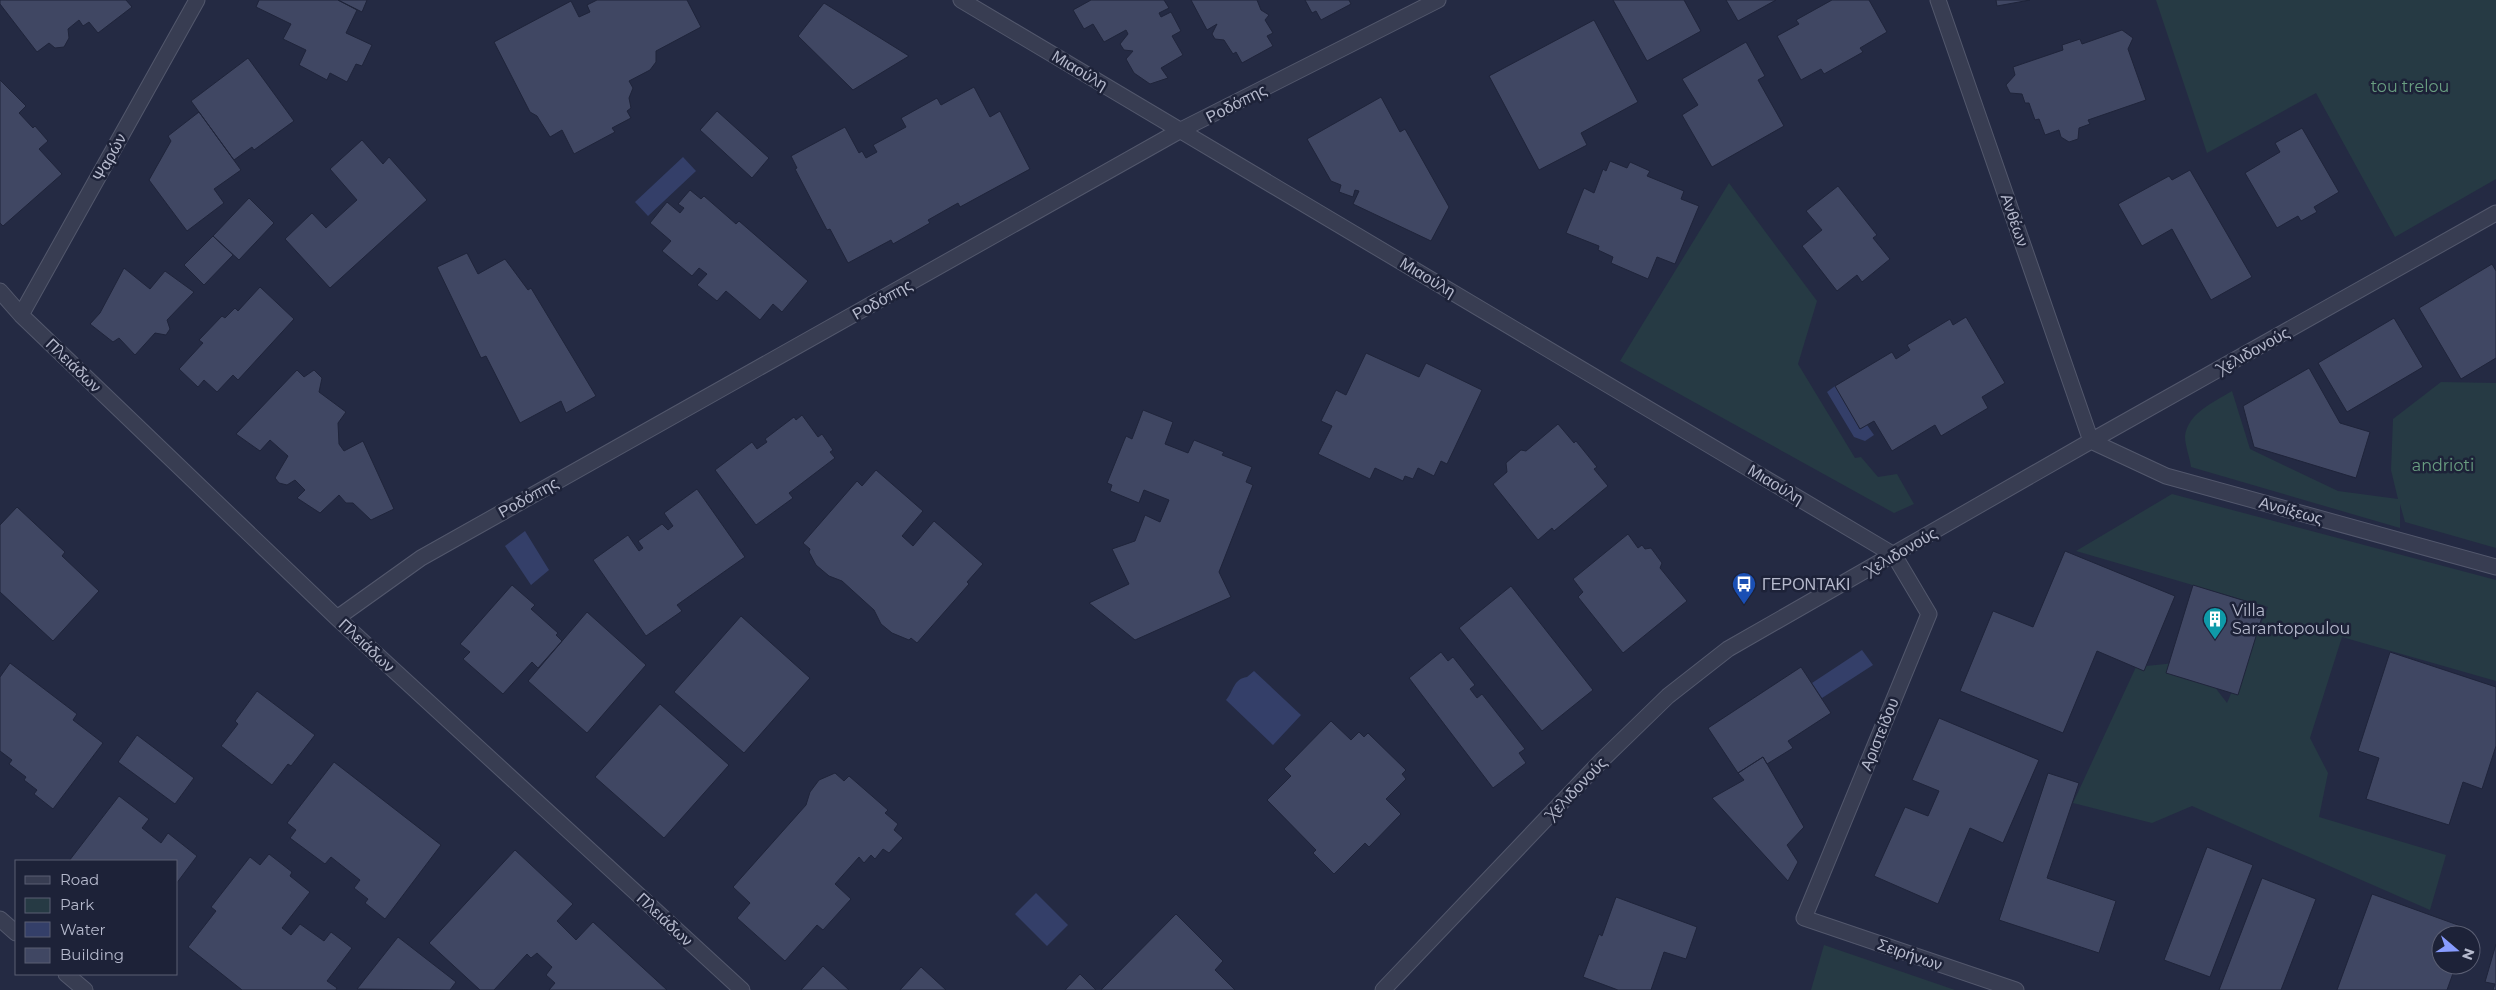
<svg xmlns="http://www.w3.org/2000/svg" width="2496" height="990" viewBox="0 0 2496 990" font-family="Montserrat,sans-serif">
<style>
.green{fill:#263a44}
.water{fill:#343f69}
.building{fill:#404763;stroke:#1f243a}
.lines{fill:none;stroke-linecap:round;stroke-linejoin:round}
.minor-casing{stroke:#53586d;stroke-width:17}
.minor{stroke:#383d52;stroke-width:15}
.labels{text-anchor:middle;stroke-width:5;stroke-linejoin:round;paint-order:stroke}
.street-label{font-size:16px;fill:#b5b9cc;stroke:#1d2238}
.park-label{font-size:16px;fill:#6a9f82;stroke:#1d2238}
.poi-label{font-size:16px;fill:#b5b9cc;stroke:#1d2238;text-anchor:start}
</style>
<rect width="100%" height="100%" fill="#242a43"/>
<path class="green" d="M2156,0H2496V179L2395,237L2316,93L2207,153Z
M1729,183L1817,301L1798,364L1855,458L1861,457L1878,477L1897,474L1914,504L1894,513L1620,361Z
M2441,382L2496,383V548L2405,522L2400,504V528L2191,467C2190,458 2185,446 2185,436C2188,413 2214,402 2232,391L2250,449L2338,491L2398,499L2391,470L2393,419Z
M2172,494L2496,580V681L2342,637L2310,738L2328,773L2319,817L2446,855L2430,910L2192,806L2152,823L2073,803L2136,667L2195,661L2227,703L2268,607L2076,551Z
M1824,945L1955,990H1811Z"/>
<path class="water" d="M683,157L696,171L648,216L635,202Z
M1835,386L1860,429L1867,425L1874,435L1865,441L1854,437L1827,392Z
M525,531L549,570L531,585L505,546Z
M1862,650L1873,665L1822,698L1812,683Z
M1254,671L1301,715L1273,745L1226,700C1234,691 1233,679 1247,677Z
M1036,893L1068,925L1047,946L1015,914Z"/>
<path class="building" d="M0,0H126L132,7L98,33L89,22L83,26L79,20L68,29L69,38L64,47L55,48L49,43L37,52L0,4Z
M259,0H338L357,10L346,33L372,45L362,66L356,64L347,82L330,73L327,80L299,65L306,50L283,39L291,24L256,7Z
M338,0H367L362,12Z
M597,0H687L701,27L656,51V62L650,70L629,81L633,88L629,98L631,108L627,111L631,118L612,128L615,132L574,154L562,130L550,137L537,116L530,112L494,42L571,1L579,17L590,12L587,5Z
M1091,0H1164L1169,8L1159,13L1161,17L1171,12L1181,31L1172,36L1183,55L1161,68L1168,78L1150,84L1134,73L1126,59L1133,51L1124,50L1120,44L1128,34L1126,30L1104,42L1093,24L1084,29L1073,10Z
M1191,0H1257L1261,10L1269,15L1265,20L1273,33L1267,36L1273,46L1242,63L1236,52L1233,54L1224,40L1215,39L1212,34L1217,24L1207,30Z
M1305,0H1349L1351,4L1321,20L1316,11L1312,13Z
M1613,0H1684L1701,31L1647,61Z
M1726,0H1776L1738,21Z
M1832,0H1869L1887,32L1860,48L1863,52L1824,74L1821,69L1801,80L1777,36L1799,24L1796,20Z
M1996,0H2030L1997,6Z
M824,3L909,56L853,90L798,36Z
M1594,20L1638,102L1581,133L1587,145L1539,170L1489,76Z
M2122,30L2133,38L2128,49L2146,100L2088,120L2090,124L2079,128L2078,139L2069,142L2061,137L2059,130L2045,135L2039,119L2035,120L2029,103H2025L2022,94L2010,93L2006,85L2015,75L2013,67L2063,50L2062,45L2080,39L2082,44Z
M1746,42L1765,76L1758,80L1784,126L1712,167L1682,115L1698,105L1682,79Z
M248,58L294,121L254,150L252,147L234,160L191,101Z
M0,80L26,106L19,113L33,128L35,126L48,141L39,149L62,174L3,226L0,223Z
M974,87L990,117L1000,111L1030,169L960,207L958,203L928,220L930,223L893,244L891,240L848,263L830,229L827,230L795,169L797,168L791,156L845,127L859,153L862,151L866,158L877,152L873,145L906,127L901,118L937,98L941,105Z
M1381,97L1400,132L1405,129L1449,207L1431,241L1353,204L1359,191L1355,190L1353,197L1339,192L1341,185L1331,181L1307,139Z
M717,111L769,158L752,178L700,130Z
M199,112L241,170L214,189L224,203L187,231L149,180L171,141L168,136Z
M2302,128L2339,192L2314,207L2317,212L2301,221L2298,216L2277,228L2245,173L2280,152L2275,143Z
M362,140L383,164L389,157L427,200L330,288L285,239L312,213L326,228L357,200L330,169Z
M1610,161L1627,168L1630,162L1650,171L1647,176L1684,191L1681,199L1699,206L1675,264L1657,257L1648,279L1611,263L1613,257L1598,250L1599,246L1566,233L1584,188L1594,193L1603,169L1606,171Z
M2190,170L2252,277L2211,300L2172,229L2142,246L2118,204L2169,176L2172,180Z
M1838,186L1877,235L1873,238L1890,259L1862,282L1857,275L1837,291L1802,246L1822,230L1806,211Z
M690,190L701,199L704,196L736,224L739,221L808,281L782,312L773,304L760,320L726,291L717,301L697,285L707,274L699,268L692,276L662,251L671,241L650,223L667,202L680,213L684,208L678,204Z
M249,198L274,223L239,260L213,236Z
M213,236L233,255L204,285L184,265Z
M467,253L478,274L505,259L528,290L531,288L596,396L566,413L561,401L520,423L486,356L481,358L437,267Z
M2492,264L2496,271V358L2461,379L2419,308Z
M124,268L150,289L165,271L194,292L167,320L170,329L166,335L155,333L135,355L119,338L113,342L90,324L100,313Z
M260,287L294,319L238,380L233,375L217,392L204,380L198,387L179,369L203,343L199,340L222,316L225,318L235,308L238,311Z
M1966,317L2005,383L1982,397L1988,408L1941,436L1935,425L1892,451L1874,421L1860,429L1835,386L1892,352L1896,359L1910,350L1907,345L1950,319L1953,325Z
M2394,318L2423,367L2347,412L2318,363Z
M1366,353L1419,377L1426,363L1482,390L1447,464L1441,461L1434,476L1418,468L1413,479L1405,476L1403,481L1375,468L1370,479L1318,454L1332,426L1321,421L1336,390L1346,395Z
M2309,368L2340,423L2370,432L2356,478L2254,447L2243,406Z
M297,370L304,377L314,370L322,378L319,392L346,412L338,423L339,444L344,451L363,441L394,509L371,520L353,503H346L339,495L320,513L297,498L305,490L295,480L287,485L279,483L275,478L288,456L270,440L260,451L236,434Z
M1143,410L1173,422L1165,444L1188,453L1194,440L1224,452L1222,455L1252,467L1246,482L1253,485L1219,572L1231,597L1135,640L1089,603L1129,584L1112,549L1135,541L1145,515L1160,522L1169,500L1144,490L1139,503L1110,491L1112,485L1107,483L1126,436L1132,439Z
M802,415L818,437L822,434L833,450L830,452L835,458L789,493L793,498L756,525L715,470L752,442L757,449L767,442L765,439L794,417L796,420Z
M1558,424L1574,443L1576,441L1597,467L1594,469L1608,486L1554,531L1552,528L1538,540L1493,484L1507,472L1506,463L1521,450L1526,451Z
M876,470L923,511L902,536L913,546L934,521L983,564L967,582L969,584L917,643L911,638L909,640L892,633L881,624L874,610L842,581L829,576L816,565L809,552L810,549L803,543L857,481L862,486Z
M697,489L745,557L677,605L682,611L646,636L593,560L628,535L639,551L643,548L638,541L662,524L668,530L673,526L664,513Z
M17,507L65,552L62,556L99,591L53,641L0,592V525Z
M1628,534L1638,548L1642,545L1645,549L1651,548L1662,563L1660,568L1687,601L1623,653L1578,597L1583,592L1573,579Z
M2065,551L2175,596L2144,671L2097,651L2063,733L1960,691L1993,611L2033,627Z
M512,585L535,605L531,609L558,633L556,635L562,641L538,668L532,662L503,694L463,659L470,652L460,644Z
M2193,585L2265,607L2238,695L2166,673Z
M1511,586L1593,690L1542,731L1459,628Z
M587,612L646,665L587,733L528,681Z
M741,616L810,678L744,753L674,692Z
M1441,652L1448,661L1453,657L1475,685L1470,689L1477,698L1482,694L1525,749L1519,753L1526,763L1493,788L1409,678Z
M2390,652L2496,687V746L2482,789L2463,782L2449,825L2366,799L2379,758L2358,751Z
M10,663L77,714L73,720L103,743L53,809L34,794L37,790L24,780L26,777L9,764L12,760L0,751V677Z
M1801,667L1831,713L1788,741L1793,748L1767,764L1763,757L1738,773L1708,728Z
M257,691L315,735L291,766L288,764L272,785L221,746L238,724L235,721Z
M660,704L729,765L664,838L595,777Z
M1939,718L2039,760L2003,843L1970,828L1938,904L1874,876L1905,807L1928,816L1939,791L1912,780Z
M1331,721L1351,740L1359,732L1364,737L1368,733L1406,770L1402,774L1406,779L1386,799L1401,814L1369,847L1365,843L1334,874L1313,853L1316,850L1267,800L1291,776L1284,769Z
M137,735L194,778L175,804L118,762Z
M1763,757L1804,827L1787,845L1798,862L1788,881L1712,798L1744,780L1738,773Z
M334,762L441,845L385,919L365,903L368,899L354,888L360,880L331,857L325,864L290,838L296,830L287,823Z
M835,773L844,781L849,776L888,810L885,813L898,824L894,830L903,838L889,853L883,849L875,859L871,855L864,863L859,857L835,884L851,899L823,930L817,925L785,961L737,918L750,903L733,887L806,805L810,792L819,780Z
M2048,773L2079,783L2047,878L2116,901L2099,953L1999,920Z
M119,796L149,819L142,828L161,843L168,833L197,856L176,884V861H69Z
M2207,847L2253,865L2210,977L2164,960Z
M515,850L573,904L557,921L576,940L593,922L667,990H549L555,983L546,975L552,967L537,953L531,958L527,954L494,990H480L429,943Z
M269,854L292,872L290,876L310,892L282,928L291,935L300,924L324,941L331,932L352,948L327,981L337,988L336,990H242L188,947L216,911L211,907L250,857L260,865Z
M2262,878L2316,899L2281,990H2219Z
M2372,894L2469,929L2467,935H2441V965H2456L2447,990H2337Z
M1616,897L1697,927L1686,959L1664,952L1651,990H1618L1583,977L1599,934L1602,936Z
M1176,914L1223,961L1215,970L1235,990H1101Z
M398,937L456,982L450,990L357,989Z
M2496,944V990H2493L2495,984L2485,982Z
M823,966L849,990H801Z
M921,967L946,990H900Z
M1080,974L1096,990H1065Z"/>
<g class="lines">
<g class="minor-casing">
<path id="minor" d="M961,0L1894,555L1929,614L1804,918L2016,990
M1938,0L2091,441L2166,476L2496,567
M0,291L21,315L337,618L742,990
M21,315L197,0
M337,618L421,558L1181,130L1438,0
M0,919L16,933
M66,974L85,990
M1383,990L1602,760L1668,696L1728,649L2091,441L2496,213"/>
</g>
<use href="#minor" class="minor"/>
</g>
<defs>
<g id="bus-pin" transform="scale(1.25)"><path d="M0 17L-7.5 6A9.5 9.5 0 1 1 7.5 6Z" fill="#1a4fb4" stroke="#1d2238"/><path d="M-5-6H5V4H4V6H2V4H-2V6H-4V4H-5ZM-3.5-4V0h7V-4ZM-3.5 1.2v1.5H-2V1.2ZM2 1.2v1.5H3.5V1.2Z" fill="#fff"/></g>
<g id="building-pin" transform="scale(1.25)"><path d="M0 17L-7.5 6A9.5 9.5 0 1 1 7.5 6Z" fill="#0f9aa8" stroke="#1d2238"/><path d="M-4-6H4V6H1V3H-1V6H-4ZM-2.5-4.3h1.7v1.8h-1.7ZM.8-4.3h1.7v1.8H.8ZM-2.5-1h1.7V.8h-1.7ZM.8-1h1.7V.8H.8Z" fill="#fff"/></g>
</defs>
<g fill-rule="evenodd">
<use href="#bus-pin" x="1744" y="584"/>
<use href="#building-pin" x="2215" y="619"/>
</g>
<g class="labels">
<g class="street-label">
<text transform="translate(1080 70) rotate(31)" y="6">Μιαούλη</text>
<text transform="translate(1236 103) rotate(-27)" y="6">Ροδόπης</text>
<text transform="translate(109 157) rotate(-61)" y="6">Ψαρών</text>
<text transform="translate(2015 220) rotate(71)" y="6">Ανθέων</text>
<text transform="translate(1428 277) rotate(31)" y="6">Μιαούλη</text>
<text transform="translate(882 299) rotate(-29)" y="6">Ροδόπης</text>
<text transform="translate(2253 350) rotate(-29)" y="6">Χελιδονούς</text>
<text transform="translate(74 365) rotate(44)" y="6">Πλειάδων</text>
<text transform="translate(1776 484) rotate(31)" y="6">Μιαούλη</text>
<text transform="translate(528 497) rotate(-29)" y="6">Ροδόπης</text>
<text transform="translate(2291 510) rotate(15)" y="6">Ανοίξεως</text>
<text transform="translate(1901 551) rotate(-30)" y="6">Χελιδονούς</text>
<text transform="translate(367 645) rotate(43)" y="6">Πλειάδων</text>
<text transform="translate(1879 734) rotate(-68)" y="6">Αριστείδου</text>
<text transform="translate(1576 788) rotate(-46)" y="6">Χελιδονούς</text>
<text transform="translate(665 919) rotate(43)" y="6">Πλειάδων</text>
<text transform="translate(1910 954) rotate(19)" y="6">Σειρήνων</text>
</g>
<g class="park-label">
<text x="2410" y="92">tou trelou</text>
<text x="2443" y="471">andrioti</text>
</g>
<g class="poi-label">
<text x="1762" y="590">ΓΕΡΟΝΤΑΚΙ</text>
<text x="2232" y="616">Villa<tspan x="2232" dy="18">Sarantopoulou</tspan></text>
</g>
</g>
<rect x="15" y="860" width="162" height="115" fill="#1d2238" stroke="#5a5e73"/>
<rect x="25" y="876" width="25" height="8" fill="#383d52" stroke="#5a5e73"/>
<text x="60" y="885" font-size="15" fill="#b5b9cc">Road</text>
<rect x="25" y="898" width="25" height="15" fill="#263a44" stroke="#5a5e73"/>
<text x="60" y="910" font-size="15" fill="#b5b9cc">Park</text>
<rect x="25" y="922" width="25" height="15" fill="#343f69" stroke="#5a5e73"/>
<text x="60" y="935" font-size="15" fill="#b5b9cc">Water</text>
<rect x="25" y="948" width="25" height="15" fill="#404763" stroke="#5a5e73"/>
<text x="60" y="960" font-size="15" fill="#b5b9cc">Building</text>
<g transform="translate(2456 950) rotate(109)"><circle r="24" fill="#1d2238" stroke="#5a5e73"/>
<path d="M0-4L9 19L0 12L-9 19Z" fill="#889cff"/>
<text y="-8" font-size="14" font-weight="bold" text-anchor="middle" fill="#b5b9cc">N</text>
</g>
</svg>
